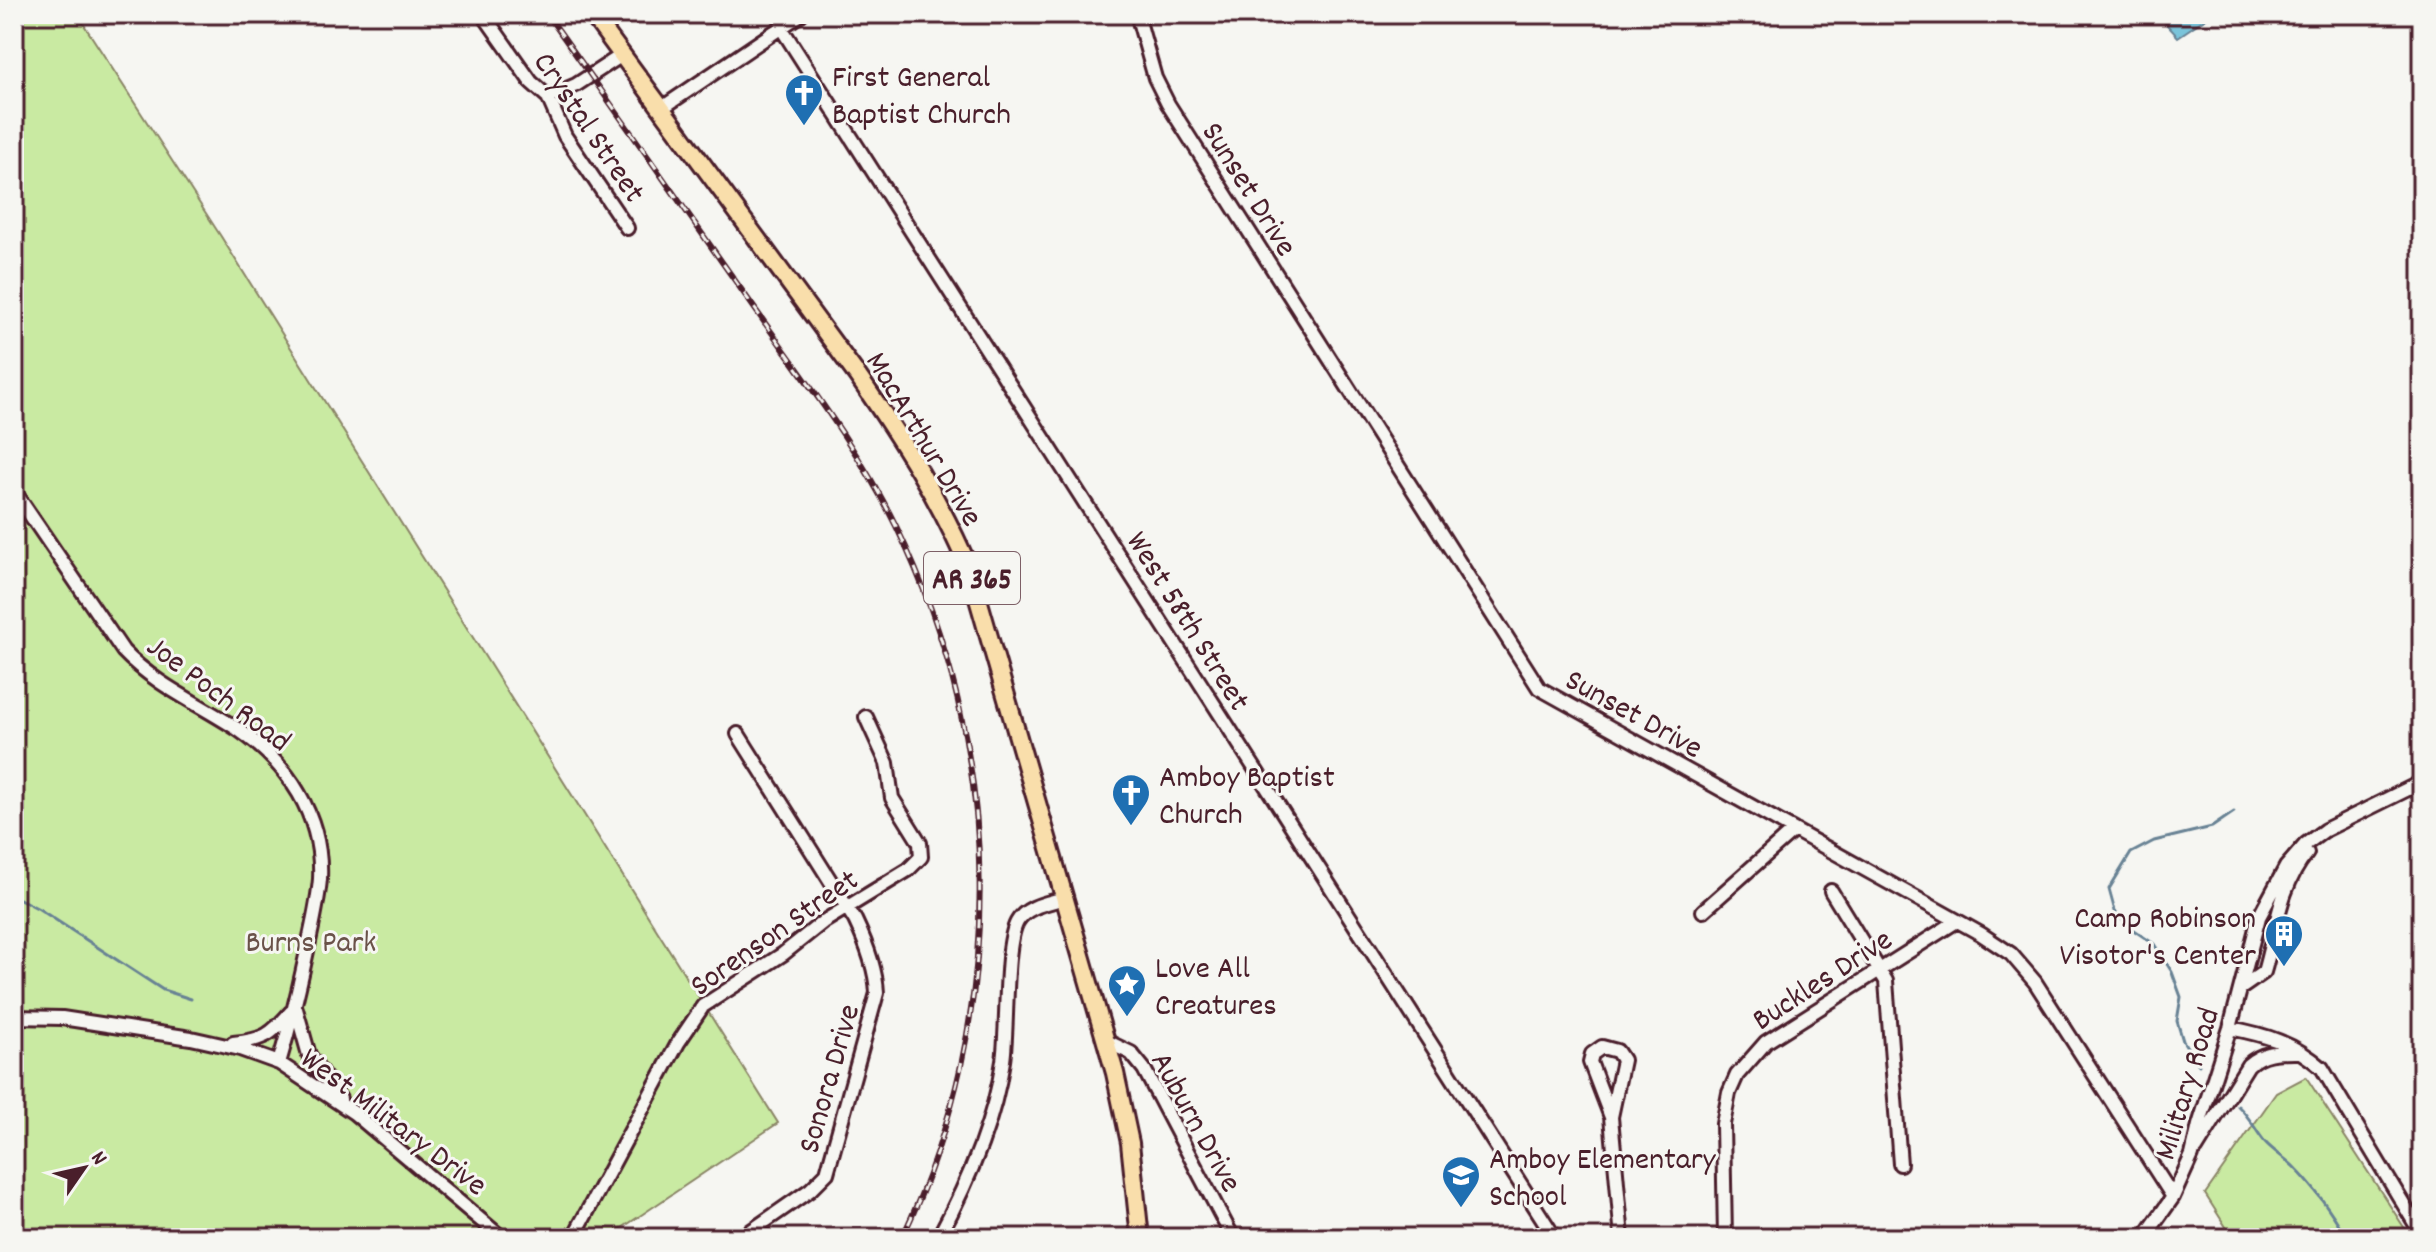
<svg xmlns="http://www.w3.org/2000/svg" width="2436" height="1252" viewBox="0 0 2436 1252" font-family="Dekko,sans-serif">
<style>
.green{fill:#c9eaa2;stroke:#8a8466;stroke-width:2}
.water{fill:#7ac4da;stroke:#678294;stroke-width:2}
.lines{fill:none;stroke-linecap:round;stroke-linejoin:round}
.stream{stroke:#678294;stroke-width:3}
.minor-casing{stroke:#4a1f2b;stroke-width:18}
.major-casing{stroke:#4a1f2b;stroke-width:22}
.minor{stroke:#f6f6f2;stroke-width:12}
.major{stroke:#f9deab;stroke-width:16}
.rail-casing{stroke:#4a1f2b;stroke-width:6}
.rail{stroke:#f6f6f2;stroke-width:3;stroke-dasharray:9;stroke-linecap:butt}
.labels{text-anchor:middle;stroke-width:6;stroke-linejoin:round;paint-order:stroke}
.shield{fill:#f6f6f2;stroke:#7e6067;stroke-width:2}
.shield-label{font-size:30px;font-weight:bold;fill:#4a1f2b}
.poi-label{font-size:32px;fill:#4a1f2b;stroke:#f6f6f2;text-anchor:start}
.street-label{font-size:32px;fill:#4a1f2b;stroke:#f6f6f2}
.park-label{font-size:32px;fill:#6a5249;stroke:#f6f6f2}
</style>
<rect width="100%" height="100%" fill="#f6f6f2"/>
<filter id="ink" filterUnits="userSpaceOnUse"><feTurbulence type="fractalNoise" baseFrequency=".0125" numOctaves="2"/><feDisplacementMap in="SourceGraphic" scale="16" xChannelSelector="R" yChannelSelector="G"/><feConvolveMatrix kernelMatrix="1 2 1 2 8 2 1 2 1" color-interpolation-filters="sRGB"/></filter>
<g filter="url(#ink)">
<path class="green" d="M14,14H77L220,235L778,1123L607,1238H14Z
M2306,1077L2411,1238H2233L2205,1194L2276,1093Z"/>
<path class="water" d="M2149,14H2208L2209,16L2178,37L2157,14L2151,17Z"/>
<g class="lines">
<path class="stream" d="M14,896L39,909L163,990L191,999
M2199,1065L2183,1041L2177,1021L2181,997L2172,972L2154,944L2129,927L2115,911L2109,889L2131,853L2154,841L2212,827L2234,812
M2238,1106C2250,1117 2255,1130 2265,1142C2273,1151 2285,1158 2294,1167C2315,1188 2332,1212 2347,1238"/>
<g class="minor-casing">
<path id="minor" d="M483,14L531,82L548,97L565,136L627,228
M1137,14L1155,78L1168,104L1539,688L1981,934L2011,954L2035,982L2173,1197
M782,29L1555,1238
M548,97L576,85L622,55
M662,108L801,14
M14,491L123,651C155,685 200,704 239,730C288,764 323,816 320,879C318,903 312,927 307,951C299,989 290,1026 279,1063
M738,734L855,920C866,943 876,968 877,993L827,1173L810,1190L741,1238
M1831,891L1886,981L1900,1164
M1703,911L1794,830
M2241,988L2264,972C2276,932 2279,886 2307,853
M296,1009L309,1055L340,1099
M14,1017L62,1018L191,1038L240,1049L279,1063L354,1113L502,1238
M2230,1028C2266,1035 2294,1043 2322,1068L2422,1235
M1106,1041L1131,1053L1144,1069L1233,1238
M233,1043C264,1040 271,1035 291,1012
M1602,1047L1617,1051L1623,1060L1611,1117L1590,1062L1592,1054Z
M1611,1117L1622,1238
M2196,1149L2248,1065C2263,1051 2279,1052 2299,1052
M573,1238L678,1043L703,1006L783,954L823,922L908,870L921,857L920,843L892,798L887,763L866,717
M938,1238C968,1183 994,1123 1003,1061C1008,1029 1004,946 1017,922C1026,906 1048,903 1065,898
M1725,1238L1723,1124L1729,1093L1737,1075L1766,1042L1957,921
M2144,1238L2173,1197L2192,1155L2199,1125L2230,1028L2259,917L2286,867L2306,844L2325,830L2422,782"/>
</g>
<g class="major-casing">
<path id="major" d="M592,14L857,375C900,437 941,501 970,571L1115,1073L1130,1143L1140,1238"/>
</g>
<use href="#minor" class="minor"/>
<use href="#major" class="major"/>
<g class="rail-casing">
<path id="rail" d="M547,14C617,112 686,211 755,309C805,380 858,448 896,526C1004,748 1009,1014 902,1238"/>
</g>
<use href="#rail" class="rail"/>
</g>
</g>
<defs>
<g id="church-pin" transform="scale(2)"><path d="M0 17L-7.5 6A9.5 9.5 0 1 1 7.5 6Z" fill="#1f6fb2" stroke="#f6f6f2"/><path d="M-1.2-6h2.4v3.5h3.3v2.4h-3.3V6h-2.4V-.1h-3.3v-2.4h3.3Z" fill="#fff"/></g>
<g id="building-pin" transform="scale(2)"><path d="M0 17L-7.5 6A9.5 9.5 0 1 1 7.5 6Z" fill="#1f6fb2" stroke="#f6f6f2"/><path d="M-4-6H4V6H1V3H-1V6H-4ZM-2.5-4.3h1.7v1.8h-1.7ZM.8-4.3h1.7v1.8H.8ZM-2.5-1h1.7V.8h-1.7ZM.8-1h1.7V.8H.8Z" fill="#fff"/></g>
<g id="sight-pin" transform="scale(2)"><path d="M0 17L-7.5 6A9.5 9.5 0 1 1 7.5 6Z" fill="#1f6fb2" stroke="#f6f6f2"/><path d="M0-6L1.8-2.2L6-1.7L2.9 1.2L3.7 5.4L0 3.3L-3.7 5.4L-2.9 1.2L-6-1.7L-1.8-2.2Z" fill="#fff"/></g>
<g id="school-pin" transform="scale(2)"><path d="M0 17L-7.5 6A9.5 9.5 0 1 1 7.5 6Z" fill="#1f6fb2" stroke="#f6f6f2"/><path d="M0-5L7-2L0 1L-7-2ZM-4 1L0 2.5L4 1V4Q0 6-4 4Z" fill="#fff"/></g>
</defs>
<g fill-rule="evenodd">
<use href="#church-pin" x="804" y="93"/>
<use href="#church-pin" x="1131" y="793"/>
<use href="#building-pin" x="2284" y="934"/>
<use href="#sight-pin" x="1127" y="984"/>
<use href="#school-pin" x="1461" y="1175"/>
</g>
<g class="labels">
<rect class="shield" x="924" y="552" width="96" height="52" rx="6"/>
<g class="shield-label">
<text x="972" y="588">AR 365</text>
</g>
<g class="poi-label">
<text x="832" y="86">First General<tspan x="832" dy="37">Baptist Church</tspan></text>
<text x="1159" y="786">Amboy Baptist<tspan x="1159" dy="37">Church</tspan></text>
<text x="2256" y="927" text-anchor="end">Camp Robinson<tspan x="2256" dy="37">Visotor's Center</tspan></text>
<text x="1155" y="977">Love All<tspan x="1155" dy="37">Creatures</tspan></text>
<text x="1489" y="1168">Amboy Elementary<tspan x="1489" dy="37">School</tspan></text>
</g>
<g class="street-label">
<text transform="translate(591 126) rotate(56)" y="11">Crystal Street</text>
<text transform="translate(1251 188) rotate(58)" y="11">Sunset Drive</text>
<text transform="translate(926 438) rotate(59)" y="11">MacArthur Drive</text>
<text transform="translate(1190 620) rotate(58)" y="11">West 58th Street</text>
<text transform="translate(220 692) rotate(37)" y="11">Joe Poch Road</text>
<text transform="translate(1635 712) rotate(29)" y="11">Sunset Drive</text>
<text transform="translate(773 931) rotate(-35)" y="11">Sorenson Street</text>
<text transform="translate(1821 978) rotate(-33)" y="11">Buckles Drive</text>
<text transform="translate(827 1078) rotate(-74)" y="11">Sonora Drive</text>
<text transform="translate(2185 1083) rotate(-73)" y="11">Military Road</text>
<text transform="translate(395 1120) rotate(37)" y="11">West Military Drive</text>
<text transform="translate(1198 1121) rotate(61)" y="11">Auburn Drive</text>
</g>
<g class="park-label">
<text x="311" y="951">Burns Park</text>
</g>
</g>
<rect width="2436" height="1252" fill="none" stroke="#f6f6f2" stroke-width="48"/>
<rect x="24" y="24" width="2388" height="1204" fill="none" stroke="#4a1f2b" stroke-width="3" filter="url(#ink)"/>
<g transform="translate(84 1168) rotate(56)" stroke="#f6f6f2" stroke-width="6" paint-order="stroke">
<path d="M0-6L14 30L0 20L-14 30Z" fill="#4a1f2b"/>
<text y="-12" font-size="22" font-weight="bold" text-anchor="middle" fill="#4a1f2b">N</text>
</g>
</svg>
